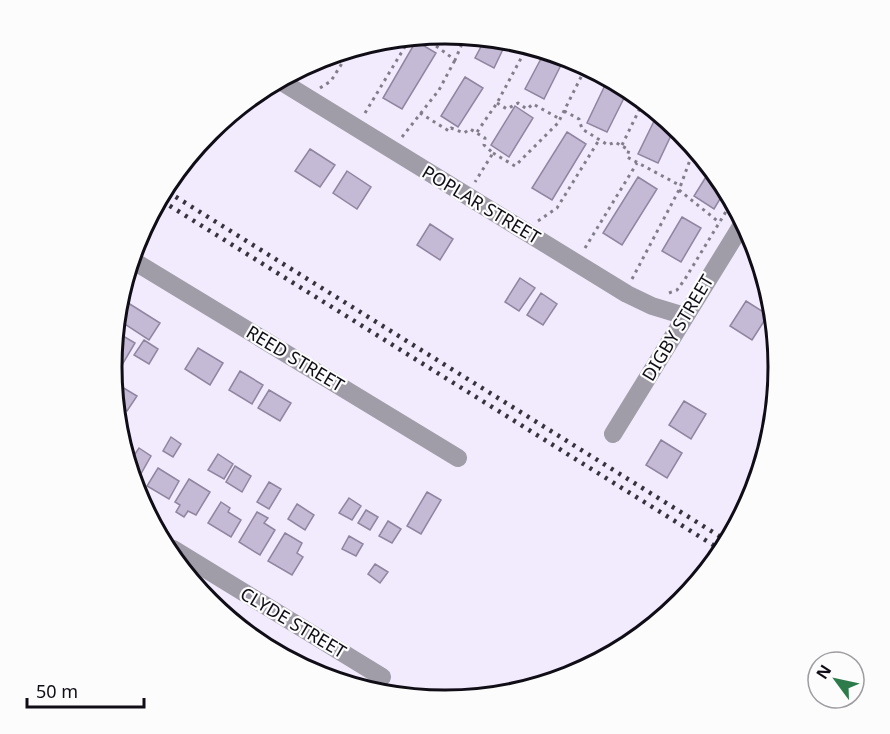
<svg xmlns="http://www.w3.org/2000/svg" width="890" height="734" viewBox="0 0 890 734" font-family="'Noto Sans',sans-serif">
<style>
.building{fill:#c5bad6;stroke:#8f859f;stroke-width:1.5}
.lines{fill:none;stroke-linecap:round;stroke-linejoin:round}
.path{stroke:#827d8b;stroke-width:3;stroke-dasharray:3 4.5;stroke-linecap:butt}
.minor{stroke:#a09ca8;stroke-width:18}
.rail{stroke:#37333e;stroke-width:4.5;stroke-dasharray:3 6;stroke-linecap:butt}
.labels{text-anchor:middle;stroke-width:4.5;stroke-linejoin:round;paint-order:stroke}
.street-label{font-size:18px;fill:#100d16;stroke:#fcfcfc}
.rim{fill:none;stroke:#100d16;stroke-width:3}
</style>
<rect width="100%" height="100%" fill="#f2ebfd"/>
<path class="building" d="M416,41L436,53L402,109L383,98Z
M484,41L505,45L494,68L475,58Z
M544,53L565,57L544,99L525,89Z
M337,55L330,66L318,58Z
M465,77L483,88L458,127L441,116Z
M607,81L626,94L607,132L587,123Z
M515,106L533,118L509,157L491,145Z
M657,115L675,127L658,163L638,154Z
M567,132L586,144L552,200L532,188Z
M310,149L335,165L320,187L295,171Z
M347,171L371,187L357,209L333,193Z
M709,172L723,194L714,209L694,196Z
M638,177L657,189L622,245L603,233Z
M682,217L701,228L681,262L662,251Z
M430,224L453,239L440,260L417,245Z
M520,278L535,288L519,311L505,302Z
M541,293L557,304L543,325L527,315Z
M125,301L160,323L149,340L120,321Z
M746,301L768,315L752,340L730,326Z
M118,333L135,343L122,365L113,359Z
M144,340L158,349L149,364L134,355Z
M198,348L223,363L210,385L185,369Z
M111,365L120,370L114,380L111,367Z
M240,371L263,385L252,404L229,390Z
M122,387L137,396L127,411L119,406L117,395Z
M269,390L291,403L280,421L258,408Z
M684,401L706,414L691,439L669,425Z
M171,437L181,444L173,457L163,451Z
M661,440L682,453L667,478L646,465Z
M139,448L151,456L138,479L133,476L127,450L135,454Z
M218,454L233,464L224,479L208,470Z
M235,466L251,476L242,492L226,482Z
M158,468L179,481L169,499L147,486Z
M758,473L754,491L749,488Z
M189,479L210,492L196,515L188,511L184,517L176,512L180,505L175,502Z
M269,482L281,489L269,509L257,502Z
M427,492L441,500L421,534L407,526Z
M349,498L361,506L352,520L339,513Z
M742,499L748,503L734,524L729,520Z
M221,502L230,508L228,512L241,520L231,537L208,523Z
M297,504L314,515L305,530L288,519Z
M366,510L378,517L370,530L358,523Z
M257,512L268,518L264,523L275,530L260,555L239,542Z
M388,521L401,529L392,543L379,536Z
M285,533L302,543L297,553L303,557L292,575L268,561Z
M349,536L363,544L356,556L342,549Z
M375,564L388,572L380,583L368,574Z"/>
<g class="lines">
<path class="path" d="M424,37L455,60L465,37
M320,88L331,81L349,52
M497,103L507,109L518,103L527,109L533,104L560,119
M564,111L579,119L582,129L608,145L615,142L629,150L627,157L681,186
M365,113L409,40
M420,113L449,131L451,128L464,133L470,129L485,138L484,145L493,153L475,182
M477,132L497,103L526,49
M402,137L439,90L455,60
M622,145L642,104
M493,153L515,166L558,123L586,67
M679,190L720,223
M538,221L557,208L599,140
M585,248L637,163
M632,279L679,190L694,149
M669,293L677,290L685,279L730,205"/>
<path class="minor" d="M282,82L627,294L652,306L685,316
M132,260L458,458
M613,434L743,223
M173,549L382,677"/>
<path class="rail" d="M168,192L724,539
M162,201L718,548"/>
</g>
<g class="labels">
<g class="street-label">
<text transform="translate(481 205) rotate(31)" y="6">POPLAR STREET</text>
<text transform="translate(678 328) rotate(-59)" y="6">DIGBY STREET</text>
<text transform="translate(295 359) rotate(31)" y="6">REED STREET</text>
<text transform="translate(293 623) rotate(31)" y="6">CLYDE STREET</text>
</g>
</g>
<path d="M0 0H890V734H0ZM122 367a323 323 0 1 1 646 0a323 323 0 1 1-646 0Z" fill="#fcfcfc" fill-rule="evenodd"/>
<path class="rim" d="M122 367a323 323 0 1 1 646 0a323 323 0 1 1-646 0Z"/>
<g transform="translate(836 680) rotate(303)"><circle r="28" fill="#fcfcfc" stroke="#9e9ca0" stroke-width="1.5"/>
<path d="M0-4.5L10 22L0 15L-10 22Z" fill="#2d7b4b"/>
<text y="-9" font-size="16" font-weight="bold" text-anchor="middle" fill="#100d16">N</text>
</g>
<path d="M27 698v9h117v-9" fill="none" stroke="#100d16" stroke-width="3"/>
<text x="36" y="698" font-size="18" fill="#100d16" stroke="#fcfcfc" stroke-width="4.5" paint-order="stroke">50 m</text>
</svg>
